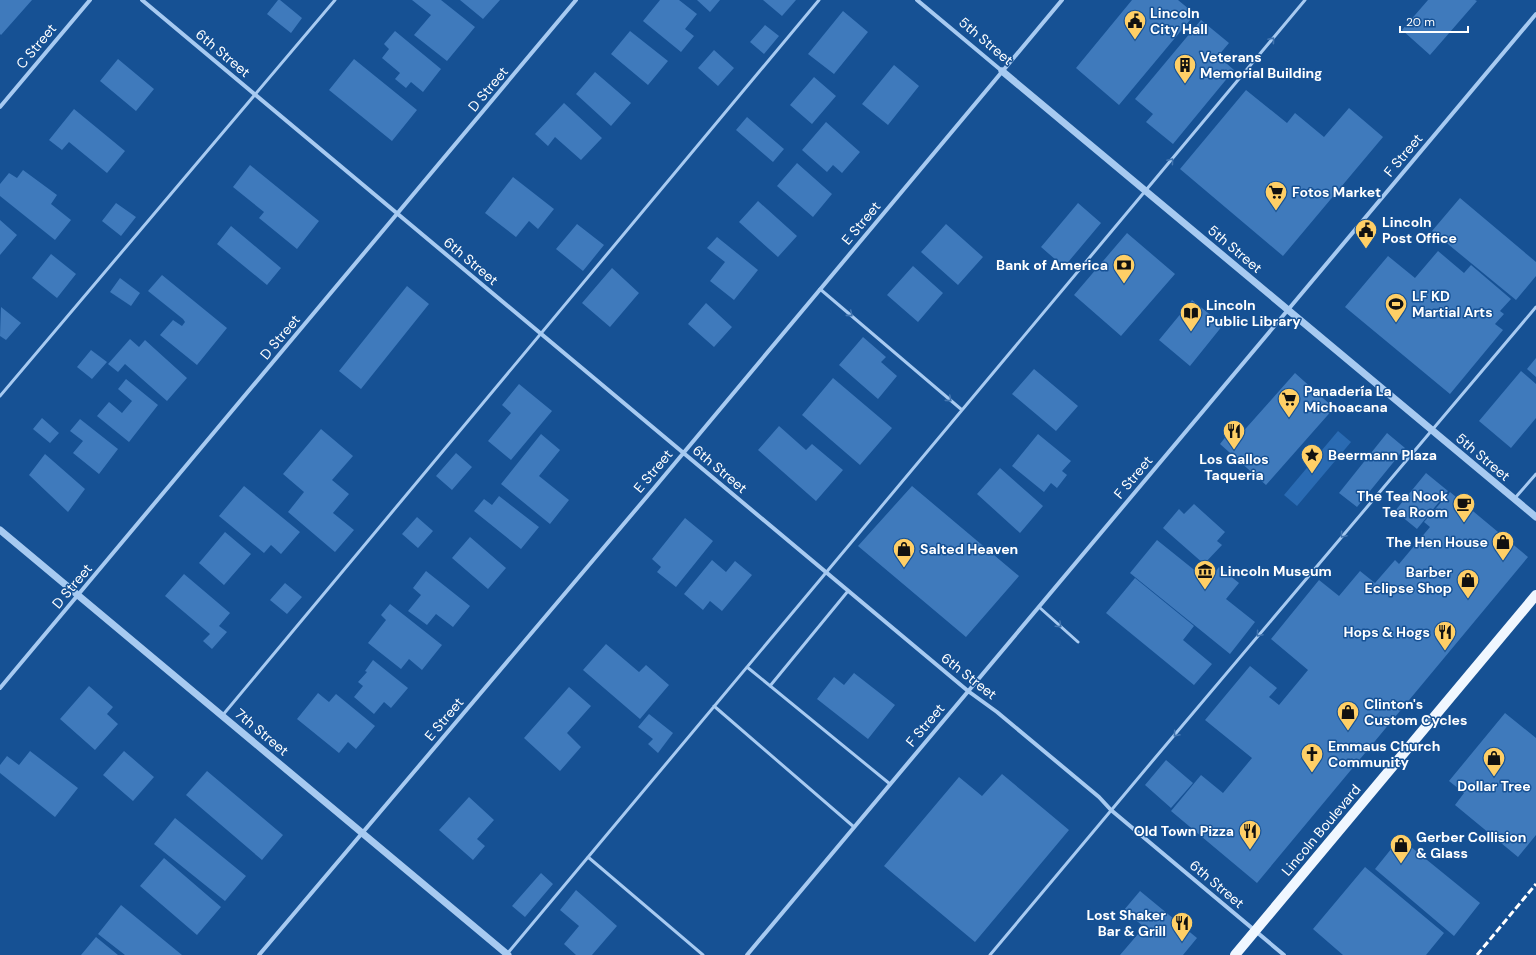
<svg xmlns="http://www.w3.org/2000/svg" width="1536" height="955" viewBox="0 0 1536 955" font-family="'DM Sans',sans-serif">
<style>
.green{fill:#2a6bb3}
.building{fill:#3f7abc}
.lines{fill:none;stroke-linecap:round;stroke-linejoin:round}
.service{stroke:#a7caf1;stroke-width:3}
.minor{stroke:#a7caf1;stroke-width:4}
.tertiary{stroke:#a7caf1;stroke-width:7}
.primary{stroke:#f0f7ff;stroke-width:10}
.rail{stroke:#fff;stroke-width:3;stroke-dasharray:7 3;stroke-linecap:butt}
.oneway{stroke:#4275b0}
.labels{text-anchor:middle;stroke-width:3;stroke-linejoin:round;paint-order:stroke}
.poi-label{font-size:14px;font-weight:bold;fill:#fff;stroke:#165194;text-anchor:start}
.street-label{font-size:14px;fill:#fff;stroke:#165194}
</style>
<rect width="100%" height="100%" fill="#165194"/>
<path class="green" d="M1338,431L1351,442L1297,506L1284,495Z"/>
<path class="building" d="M0,0H32L1,35L0,34Z
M278,0H280L302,18L291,33L267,14Z
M412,0H441L475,27L447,61L414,35L431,15Z
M460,0H500L483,19Z
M660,0H679L697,14L685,29L694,36L681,52L643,21Z
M697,0H720L710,12Z
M763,0H796L782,16Z
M1132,0H1178L1195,14L1119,105L1076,68Z
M1428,0H1475L1477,1L1430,55L1402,30Z
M843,11L868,32L834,74L808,54Z
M1201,20L1229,43L1218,56L1234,70L1173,144L1146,122L1153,114L1135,99Z
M765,25L779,36L764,54L750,42Z
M395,31L441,69L423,92L411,82L406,88L395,79L400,73L382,58L389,49L384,44Z
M630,31L668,61L648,85L611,54Z
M714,50L734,68L718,86L698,68Z
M118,59L154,89L136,111L100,81Z
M354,59L417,110L392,141L329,90Z
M894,65L919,86L888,125L862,104Z
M595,72L631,103L611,126L576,94Z
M814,77L836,96L812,124L790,105Z
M1246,90L1287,123L1295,113L1324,137L1349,108L1383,137L1283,256L1180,169Z
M564,103L602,138L581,160L555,137L548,146L535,134Z
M74,109L125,151L107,173L69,142L62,150L49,140Z
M747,117L784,149L773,162L736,130Z
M826,122L860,152L842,173L833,165L827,172L802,150Z
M797,163L832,194L813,217L777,186Z
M250,165L319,221L297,249L259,218L264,212L233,187Z
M23,170L57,195L51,204L71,220L55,240L0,196V184L9,173L17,178Z
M513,177L554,209L538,229L529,221L516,237L485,213Z
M1460,198L1536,262V276L1516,300L1432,231Z
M758,201L797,236L778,257L739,222Z
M116,203L136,217L121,236L102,221Z
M1078,203L1101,223L1064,267L1041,247Z
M0,220L17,235L0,255Z
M577,224L604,245L583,271L556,249Z
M946,224L983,257L958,285L921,252Z
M231,226L281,268L267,285L217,244Z
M1127,233L1175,274L1121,336L1074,295Z
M717,237L758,270L734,300L710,281L725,262L707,248Z
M1438,251L1464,273L1471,265L1511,299L1500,311L1504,314L1495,324L1503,330L1450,394L1345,307L1388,256L1415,278Z
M51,254L76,274L57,298L32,278Z
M913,266L943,293L918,322L887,295Z
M612,268L639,293L610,327L582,303Z
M162,275L227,328L197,365L160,335L173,320L182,326L185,322L183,319L148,291Z
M120,278L140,293L131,306L110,292Z
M407,286L429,304L361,389L339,371Z
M1192,300L1223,325L1190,366L1159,340Z
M706,303L732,327L714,347L688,324Z
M1,307L21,323L6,340L0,336Z
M863,337L886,357L881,362L897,376L878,399L839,365Z
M130,339L139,347L145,340L187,378L167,401L125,364L118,372L108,364Z
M91,350L107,362L92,379L77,367Z
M1536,358V377L1527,369Z
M1034,369L1078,406L1056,431L1012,394Z
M1521,371L1536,384V418L1511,448L1479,421Z
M1295,373L1334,408L1266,485L1220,444L1231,430L1239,436Z
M833,378L892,428L860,465L802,415Z
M126,379L158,405L129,442L97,416L109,402L122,413L132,401L118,389Z
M519,384L552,411L511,460L488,441L511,413L502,405Z
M42,418L59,433L50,443L33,429Z
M80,419L118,449L99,474L73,453L83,441L70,431Z
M779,426L806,450L812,444L843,470L816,501L758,450Z
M321,429L353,456L332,480L349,494L333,513L354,530L335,552L288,512L304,492L283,474Z
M1387,433L1405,448L1357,507L1339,493Z
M541,434L560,450L539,476L569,500L550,524L501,484Z
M1038,434L1071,461L1062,471L1067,475L1057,488L1051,483L1044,492L1012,466Z
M456,453L472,467L452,490L436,476Z
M45,454L85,489L68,512L29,475Z
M1000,468L1043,506L1020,533L977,494Z
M1426,473L1448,491L1417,529L1395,511Z
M244,486L300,532L281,554L271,545L264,553L219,516Z
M912,486L1019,576L966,637L858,546Z
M1450,492L1528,557L1257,883L1171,811L1201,775L1223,793L1252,758L1205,720L1250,666L1277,688L1269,697L1279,705L1308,670L1271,639L1319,580L1339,596L1360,571L1375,583L1395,560L1399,564L1430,527L1424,522Z
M499,496L539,527L521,549L474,511L484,499L492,505Z
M1194,504L1225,532L1217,541L1222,545L1204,564L1163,528L1179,509L1184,514Z
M417,517L433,531L418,548L402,534Z
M685,518L713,541L676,587L657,572L661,567L652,559Z
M225,532L251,554L224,585L199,563Z
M470,537L506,568L488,589L452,558Z
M1157,540L1208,581L1219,567L1239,583L1226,599L1255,622L1230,654L1130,573Z
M712,560L726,572L735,561L752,575L722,611L710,601L703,610L684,594Z
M426,571L470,606L453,627L436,614L427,625L408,611L421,595L413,588Z
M184,574L230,613L219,626L227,632L212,649L203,641L210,634L165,596Z
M1135,578L1194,626L1183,640L1212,664L1194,685L1106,613Z
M285,583L302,597L287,614L270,600Z
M390,604L442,645L422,670L409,659L401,669L368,643L386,620L381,615Z
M606,644L639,672L646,665L669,685L640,719L583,670Z
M373,660L408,688L391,708L384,702L374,714L354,697L363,686L358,682L367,672L365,671Z
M854,673L895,705L868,739L817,699L834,677L844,685Z
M89,686L113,707L107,714L118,724L95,750L60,719Z
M569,687L591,706L567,733L581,747L560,771L524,738Z
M318,693L329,702L336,694L375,726L356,749L348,742L339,753L297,719Z
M1505,713L1536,738V835L1518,857L1455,805L1464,793L1449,781Z
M649,714L673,733L658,753L648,744L653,739L638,727Z
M30,751L78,788L55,817L0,773V765L7,756L19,765Z
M124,751L154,777L133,801L103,775Z
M1166,760L1193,783L1171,808L1145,785Z
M207,771L283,835L262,860L186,795Z
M1002,774L1069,830L975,942L884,866L959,777L982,796Z
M469,797L494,820L477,839L485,846L473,860L439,830Z
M175,818L246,876L225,901L154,844Z
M1400,838L1480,903L1454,936L1375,869Z
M164,858L221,907L197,935L140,886Z
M1365,867L1444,933L1426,955H1343L1313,929Z
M541,873L553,884L525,917L512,906Z
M576,890L617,926L592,955H576L564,944L579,926L560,910Z
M1140,891L1197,938L1183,955H1120L1144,927L1124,910Z
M121,905L182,955H125L98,934Z
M96,937L118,955H81Z"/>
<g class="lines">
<path class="service" d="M820,289L962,410
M0,396L335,0
M1515,498L1536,474
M1039,607L1078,642
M747,667L890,784
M770,686L848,591
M714,706L854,827
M222,716L819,0
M588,857L703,955
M507,954L1305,0
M990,955L1155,758L1536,307"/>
<path class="minor" d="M142,0L968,691L997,712L1099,797L1111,810L1284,955
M917,0L1002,71
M0,107L90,0
M0,688L576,0
M259,955L655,487L1062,0
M747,955L1536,14"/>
<path class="tertiary" d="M1002,71L1536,517
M0,530L508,955"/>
<path class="primary" d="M1235,955L1536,595"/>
<path class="rail" d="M1477,955L1536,884"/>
</g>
<defs><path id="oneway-chevron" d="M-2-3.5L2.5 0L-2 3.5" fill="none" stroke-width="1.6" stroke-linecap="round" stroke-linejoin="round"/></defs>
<g class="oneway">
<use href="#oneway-chevron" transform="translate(1272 40) rotate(-50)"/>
<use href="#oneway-chevron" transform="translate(1171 161) rotate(-50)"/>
<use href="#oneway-chevron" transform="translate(850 314) rotate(40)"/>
<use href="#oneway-chevron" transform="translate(949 399) rotate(40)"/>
<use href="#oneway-chevron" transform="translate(1343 535) rotate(130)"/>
<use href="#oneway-chevron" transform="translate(1059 625) rotate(42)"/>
<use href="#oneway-chevron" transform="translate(1259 634) rotate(130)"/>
<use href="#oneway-chevron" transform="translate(1176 734) rotate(131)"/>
</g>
<defs>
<g id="civic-pin" transform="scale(1.15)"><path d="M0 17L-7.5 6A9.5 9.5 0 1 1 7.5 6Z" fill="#ffcf66" stroke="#165194"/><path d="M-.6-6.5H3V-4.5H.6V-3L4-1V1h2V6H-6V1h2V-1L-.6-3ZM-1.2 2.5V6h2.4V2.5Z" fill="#111"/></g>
<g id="building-pin" transform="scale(1.15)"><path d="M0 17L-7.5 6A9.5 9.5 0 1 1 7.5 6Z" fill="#ffcf66" stroke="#165194"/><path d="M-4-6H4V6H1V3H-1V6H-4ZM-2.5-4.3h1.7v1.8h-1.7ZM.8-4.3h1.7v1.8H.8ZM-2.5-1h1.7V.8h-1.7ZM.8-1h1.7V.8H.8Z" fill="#111"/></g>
<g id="supermarket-pin" transform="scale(1.15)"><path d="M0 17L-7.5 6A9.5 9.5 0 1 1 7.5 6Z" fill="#ffcf66" stroke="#165194"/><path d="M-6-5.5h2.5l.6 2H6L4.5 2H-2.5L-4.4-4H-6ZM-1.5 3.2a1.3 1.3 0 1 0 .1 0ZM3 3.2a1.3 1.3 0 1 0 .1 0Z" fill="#111"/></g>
<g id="bank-pin" transform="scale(1.15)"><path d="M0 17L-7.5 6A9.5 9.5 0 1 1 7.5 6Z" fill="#ffcf66" stroke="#165194"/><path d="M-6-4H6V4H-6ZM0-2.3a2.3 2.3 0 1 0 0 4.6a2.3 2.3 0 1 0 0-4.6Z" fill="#111"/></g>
<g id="stadium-pin" transform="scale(1.15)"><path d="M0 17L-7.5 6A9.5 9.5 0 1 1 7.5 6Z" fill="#ffcf66" stroke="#165194"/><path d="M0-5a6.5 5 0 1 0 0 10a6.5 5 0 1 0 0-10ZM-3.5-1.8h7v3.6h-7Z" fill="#111"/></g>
<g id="library-pin" transform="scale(1.15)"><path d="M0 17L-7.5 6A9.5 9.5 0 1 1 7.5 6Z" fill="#ffcf66" stroke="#165194"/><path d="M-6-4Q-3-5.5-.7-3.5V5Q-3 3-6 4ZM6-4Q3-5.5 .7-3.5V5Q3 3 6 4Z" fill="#111"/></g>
<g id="restaurant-pin" transform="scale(1.15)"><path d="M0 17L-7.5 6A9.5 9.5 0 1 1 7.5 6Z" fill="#ffcf66" stroke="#165194"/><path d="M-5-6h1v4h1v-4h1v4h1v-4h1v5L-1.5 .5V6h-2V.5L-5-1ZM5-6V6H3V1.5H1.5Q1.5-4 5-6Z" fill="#111"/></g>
<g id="sight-pin" transform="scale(1.15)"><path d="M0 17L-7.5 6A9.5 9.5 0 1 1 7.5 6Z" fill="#ffcf66" stroke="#165194"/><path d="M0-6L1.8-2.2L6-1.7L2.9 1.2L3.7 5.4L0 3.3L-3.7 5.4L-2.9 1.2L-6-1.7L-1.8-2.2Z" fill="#111"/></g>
<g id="cafe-pin" transform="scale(1.15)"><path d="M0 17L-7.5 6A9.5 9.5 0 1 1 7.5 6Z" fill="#ffcf66" stroke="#165194"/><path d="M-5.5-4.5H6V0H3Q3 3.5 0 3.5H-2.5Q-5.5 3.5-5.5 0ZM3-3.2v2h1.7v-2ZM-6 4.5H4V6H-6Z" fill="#111"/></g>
<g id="shop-pin" transform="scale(1.15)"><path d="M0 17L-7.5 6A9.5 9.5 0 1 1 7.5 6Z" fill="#ffcf66" stroke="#165194"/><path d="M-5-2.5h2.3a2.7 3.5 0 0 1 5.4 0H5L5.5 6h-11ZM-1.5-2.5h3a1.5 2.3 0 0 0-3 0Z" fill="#111"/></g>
<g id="museum-pin" transform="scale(1.15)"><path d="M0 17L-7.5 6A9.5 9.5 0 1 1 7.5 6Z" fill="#ffcf66" stroke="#165194"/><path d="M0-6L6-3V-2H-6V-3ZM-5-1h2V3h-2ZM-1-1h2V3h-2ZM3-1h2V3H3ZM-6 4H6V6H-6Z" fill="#111"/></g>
<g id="church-pin" transform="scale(1.15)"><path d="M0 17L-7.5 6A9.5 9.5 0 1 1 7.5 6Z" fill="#ffcf66" stroke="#165194"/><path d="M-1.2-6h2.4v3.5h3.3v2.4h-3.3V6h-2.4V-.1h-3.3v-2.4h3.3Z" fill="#111"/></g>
</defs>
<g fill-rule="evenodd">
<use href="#civic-pin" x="1135" y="21"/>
<use href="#building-pin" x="1185" y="65"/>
<use href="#supermarket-pin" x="1276" y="192"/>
<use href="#civic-pin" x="1366" y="230"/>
<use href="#bank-pin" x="1124" y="265"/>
<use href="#stadium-pin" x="1396" y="304"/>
<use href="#library-pin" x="1191" y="313"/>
<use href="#supermarket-pin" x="1289" y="399"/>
<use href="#restaurant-pin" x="1234" y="431"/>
<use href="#sight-pin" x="1312" y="455"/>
<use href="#cafe-pin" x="1464" y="504"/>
<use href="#shop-pin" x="1503" y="542"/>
<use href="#shop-pin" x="904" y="549"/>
<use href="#museum-pin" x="1205" y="571"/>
<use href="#shop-pin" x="1468" y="580"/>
<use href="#restaurant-pin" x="1445" y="632"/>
<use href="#shop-pin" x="1348" y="712"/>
<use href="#church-pin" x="1312" y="754"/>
<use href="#shop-pin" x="1494" y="758"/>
<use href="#restaurant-pin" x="1250" y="831"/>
<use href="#shop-pin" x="1401" y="845"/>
<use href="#restaurant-pin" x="1182" y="923"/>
</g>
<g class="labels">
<g class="poi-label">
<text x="1150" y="18">Lincoln<tspan x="1150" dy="16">City Hall</tspan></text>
<text x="1200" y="62">Veterans<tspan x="1200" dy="16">Memorial Building</tspan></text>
<text x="1292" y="197">Fotos Market</text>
<text x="1382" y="227">Lincoln<tspan x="1382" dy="16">Post Office</tspan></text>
<text x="1108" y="270" text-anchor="end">Bank of America</text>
<text x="1412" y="301">LF KD<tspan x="1412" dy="16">Martial Arts</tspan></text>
<text x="1206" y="310">Lincoln<tspan x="1206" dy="16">Public Library</tspan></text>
<text x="1304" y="396">Panadería La<tspan x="1304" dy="16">Michoacana</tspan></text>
<text x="1328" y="460">Beermann Plaza</text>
<text x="1234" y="464" text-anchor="middle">Los Gallos<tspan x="1234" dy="16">Taqueria</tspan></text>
<text x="1448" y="501" text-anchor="end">The Tea Nook<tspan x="1448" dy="16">Tea Room</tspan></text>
<text x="1488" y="547" text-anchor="end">The Hen House</text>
<text x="920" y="554">Salted Heaven</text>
<text x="1220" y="576">Lincoln Museum</text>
<text x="1452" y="577" text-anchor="end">Barber<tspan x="1452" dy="16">Eclipse Shop</tspan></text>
<text x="1430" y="637" text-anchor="end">Hops &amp; Hogs</text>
<text x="1364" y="709">Clinton's<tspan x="1364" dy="16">Custom Cycles</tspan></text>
<text x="1328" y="751">Emmaus Church<tspan x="1328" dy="16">Community</tspan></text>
<text x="1494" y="791" text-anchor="middle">Dollar Tree</text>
<text x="1234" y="836" text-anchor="end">Old Town Pizza</text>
<text x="1416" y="842">Gerber Collision<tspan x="1416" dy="16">&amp; Glass</tspan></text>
<text x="1166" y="920" text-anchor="end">Lost Shaker<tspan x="1166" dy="16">Bar &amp; Grill</tspan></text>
</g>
<g class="street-label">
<text transform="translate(986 41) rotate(40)" y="5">5th Street</text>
<text transform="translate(36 46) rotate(-50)" y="5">C Street</text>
<text transform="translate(223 53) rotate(40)" y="5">6th Street</text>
<text transform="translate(488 89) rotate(-50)" y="5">D Street</text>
<text transform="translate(1403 155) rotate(-50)" y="5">F Street</text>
<text transform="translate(861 223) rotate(-50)" y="5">E Street</text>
<text transform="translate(1235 249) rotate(40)" y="5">5th Street</text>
<text transform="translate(471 261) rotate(40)" y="5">6th Street</text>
<text transform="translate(280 337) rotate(-50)" y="5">D Street</text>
<text transform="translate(1483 457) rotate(40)" y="5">5th Street</text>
<text transform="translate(720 469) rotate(40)" y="5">6th Street</text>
<text transform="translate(653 471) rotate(-50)" y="5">E Street</text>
<text transform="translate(1133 477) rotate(-50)" y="5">F Street</text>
<text transform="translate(72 586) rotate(-50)" y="5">D Street</text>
<text transform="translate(969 676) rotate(38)" y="5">6th Street</text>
<text transform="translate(444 719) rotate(-50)" y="5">E Street</text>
<text transform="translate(925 725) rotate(-50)" y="5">F Street</text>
<text transform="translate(262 732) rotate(40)" y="5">7th Street</text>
<text transform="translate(1321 830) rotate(-50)" y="5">Lincoln Boulevard</text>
<text transform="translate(1217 884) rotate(40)" y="5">6th Street</text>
</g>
</g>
<path d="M1400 26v6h68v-6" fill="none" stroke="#ffffff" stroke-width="2"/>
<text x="1406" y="26" font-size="12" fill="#ffffff" stroke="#165194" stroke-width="3" paint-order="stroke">20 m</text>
</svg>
